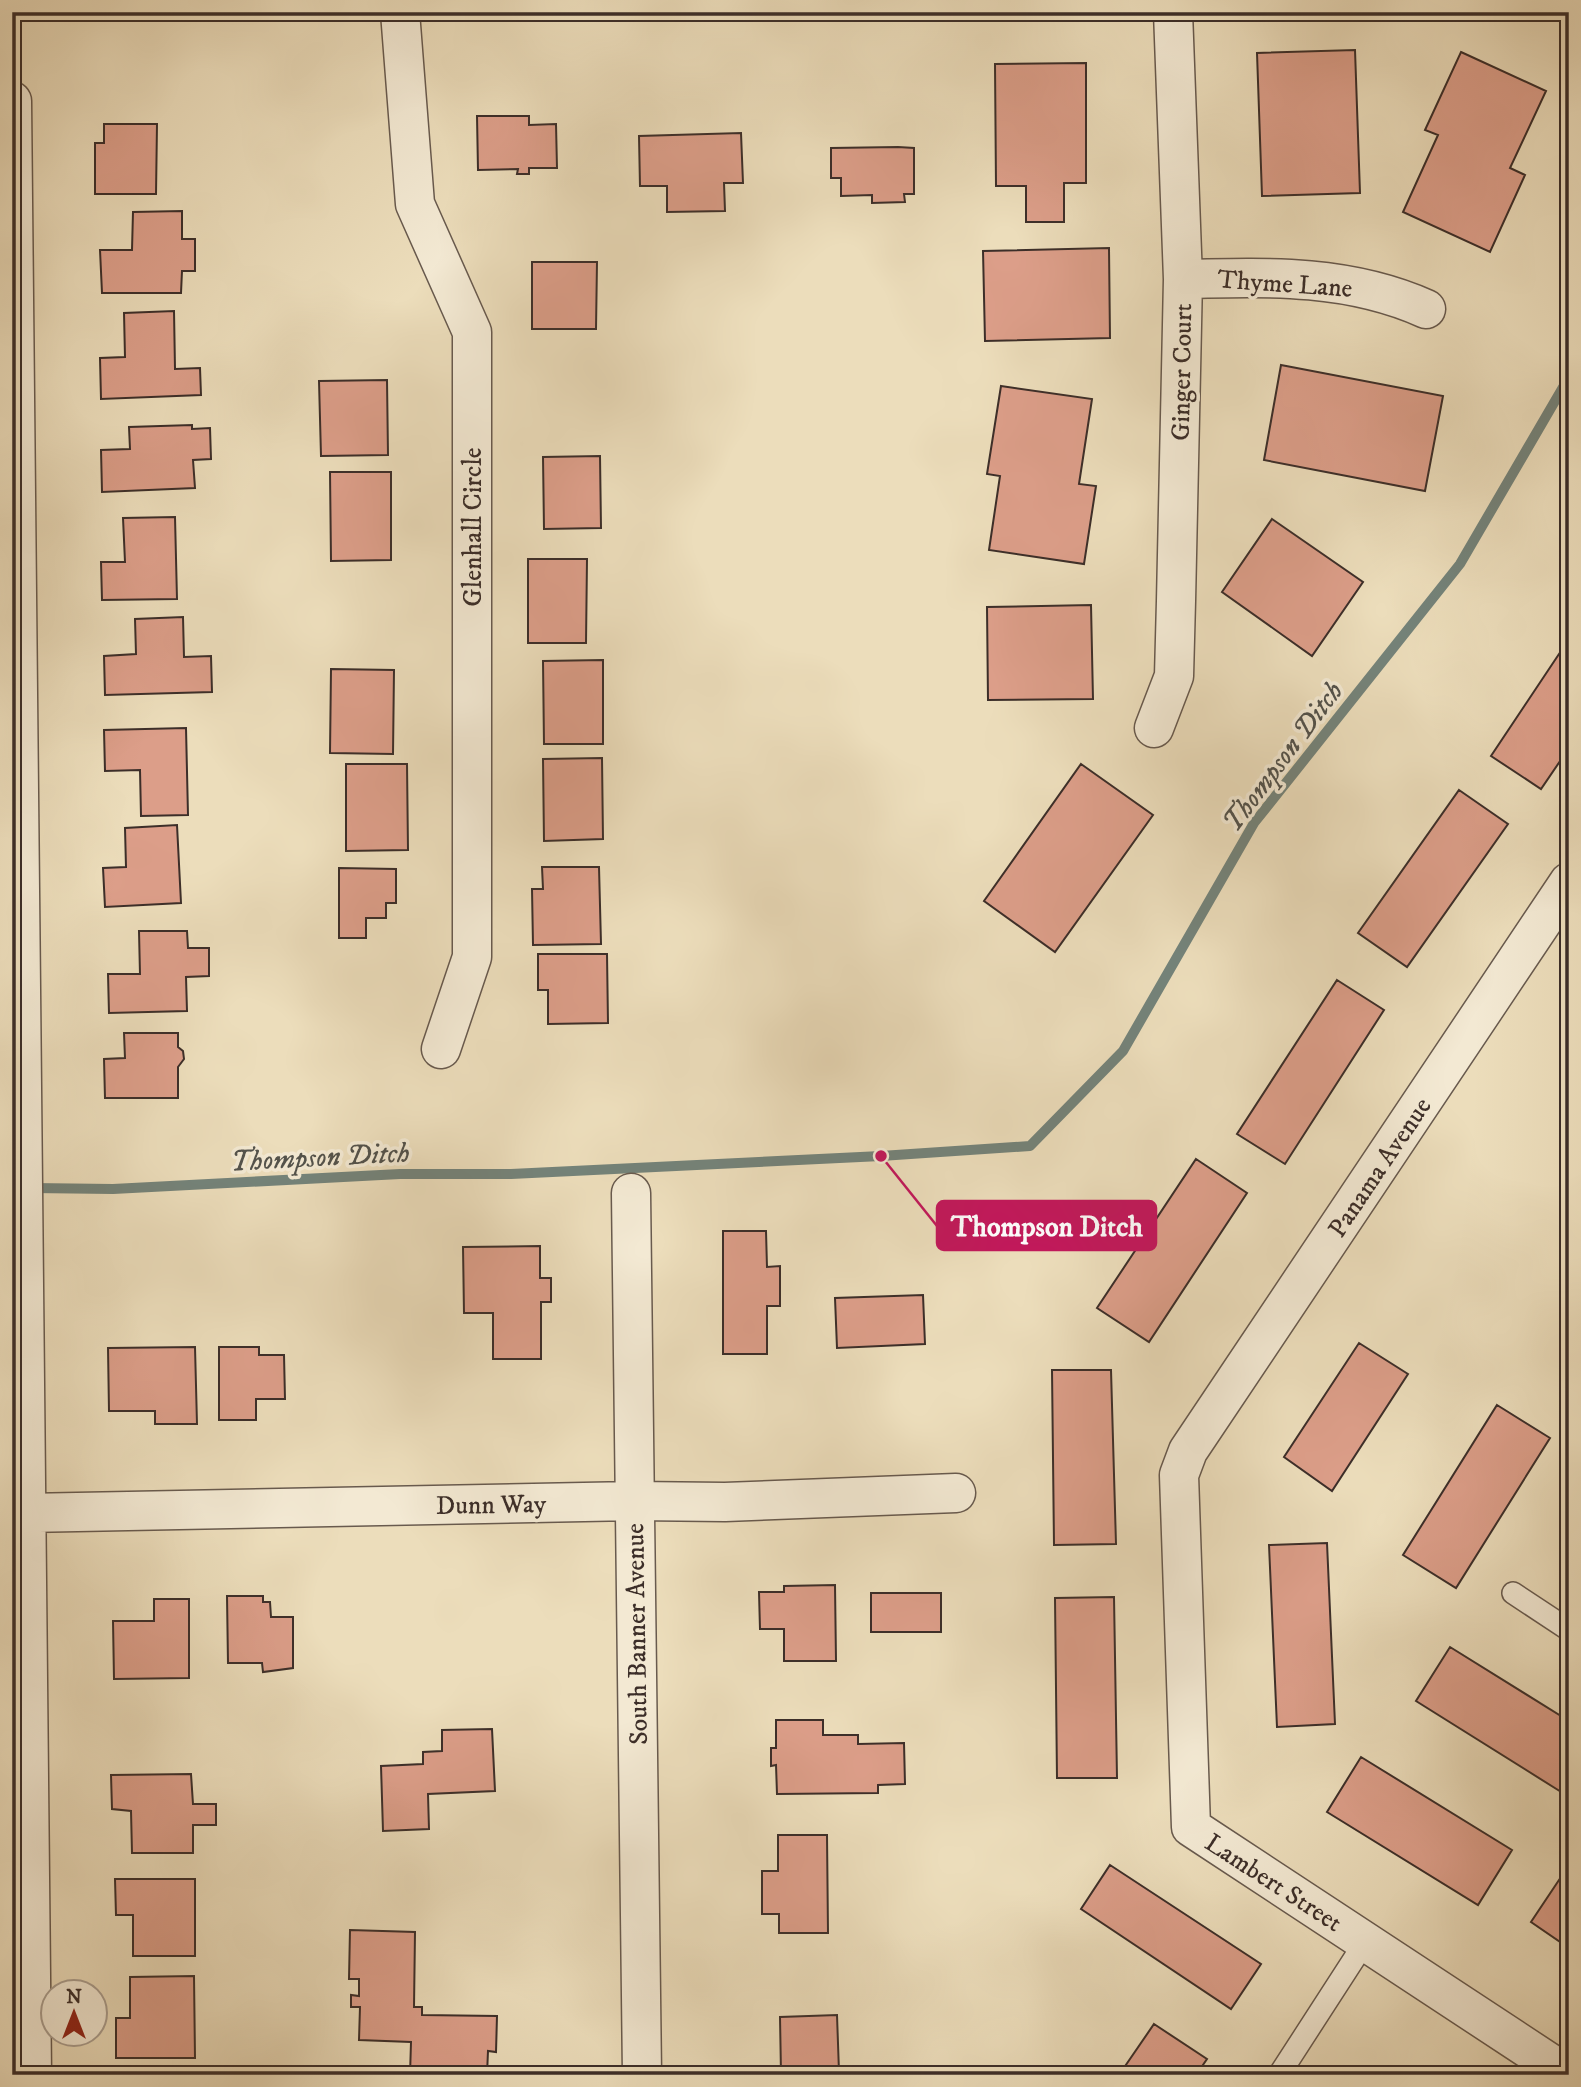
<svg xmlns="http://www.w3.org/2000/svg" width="1581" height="2087" viewBox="0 0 1581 2087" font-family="'IM FELL DW Pica',serif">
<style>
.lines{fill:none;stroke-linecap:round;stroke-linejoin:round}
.stream{stroke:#74837a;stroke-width:10}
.building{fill:#dc9e89;stroke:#3c2e29;stroke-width:2}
.service-casing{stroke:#685a4e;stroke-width:24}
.minor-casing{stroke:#685a4e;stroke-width:41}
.service{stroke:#f3e9d3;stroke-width:21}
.minor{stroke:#f3e9d3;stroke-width:38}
.labels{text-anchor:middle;stroke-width:7;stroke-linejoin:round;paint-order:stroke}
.street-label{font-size:26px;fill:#3c2e29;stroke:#f3e9d3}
.water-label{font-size:28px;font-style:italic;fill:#53524b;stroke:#f3e9d3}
.leader{fill:none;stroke:#c2185b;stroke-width:2.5}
.callout-dot{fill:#c2185b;stroke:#f3e9d3;stroke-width:2.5}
.callout{fill:#c2185b;stroke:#c2185b;stroke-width:2.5}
.callout-label{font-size:28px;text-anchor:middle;font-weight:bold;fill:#fff}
</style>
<rect width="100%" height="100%" fill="#ecddbb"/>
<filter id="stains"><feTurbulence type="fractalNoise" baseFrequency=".00286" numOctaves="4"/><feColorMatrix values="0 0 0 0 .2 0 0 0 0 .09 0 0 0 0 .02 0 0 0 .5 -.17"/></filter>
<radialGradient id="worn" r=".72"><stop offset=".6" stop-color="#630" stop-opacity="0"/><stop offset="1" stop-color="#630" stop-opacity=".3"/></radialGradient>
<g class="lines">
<path class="stream" d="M31,1188L113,1189L400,1174H511L881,1156L1030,1146L1123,1051L1254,823L1460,564L1569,377"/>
</g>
<path class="building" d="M1355,50L1360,193L1262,196L1257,53Z
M1461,52L1546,91L1510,168L1525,175L1490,252L1403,212L1438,135L1425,130Z
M1086,63V183H1064V222H1026V186H996L995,64Z
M477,116H529V125L556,124L557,168H529V174H517L518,169L478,170Z
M104,124H157L156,194H95V143H104Z
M741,133L743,183H724L725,211L667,212V186H640L639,136Z
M898,147L914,148V194H904L905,202L872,203V195L841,196V178H831V148Z
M182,211V239H195V271H182L181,293H102L100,250H132L133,212Z
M1109,248L1110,338L985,341L983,251Z
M532,262H597L596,329H532Z
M174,311L175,369L200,368L201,395L101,399L100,358L125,357L124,313Z
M1281,365L1443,396L1425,491L1264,460Z
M387,380L388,455L321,456L319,381Z
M1001,386L1092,399L1079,484L1096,486L1084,564L989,550L1000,476L987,474Z
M192,425V429L210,428L211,459L193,460L195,488L102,492L101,450L130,449L129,427Z
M600,456L601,528L544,529L543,457Z
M330,472H391V560L331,561Z
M175,517L177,599L102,600L101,562H125L123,518Z
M1272,519L1363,582L1312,656L1222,592Z
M528,559H587L586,643H528Z
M1091,605L1093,699L988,700L987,607Z
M183,617L184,657L211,656L212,692L105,695L104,656L136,654L135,619Z
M1569,639V748L1541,789L1491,756Z
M603,660V744H544L543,661Z
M331,669L394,670L393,754L330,753Z
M186,728L188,815L141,816L140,770L105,771L104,730Z
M602,758L603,839L544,841L543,759Z
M346,764H407L408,850L346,851Z
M1081,764L1153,815L1055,952L984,901Z
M1459,790L1508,824L1407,967L1358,933Z
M177,825L181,903L105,907L103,868L126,867L125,828Z
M542,867H599L601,944L533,945L532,889H543Z
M339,868L396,869V903H386V918H366V938H339Z
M139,931H187L188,948H209V976L186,977L187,1011L109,1013L108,974H140Z
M538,954H607L608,1023L548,1024V990H538Z
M1337,980L1384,1010L1285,1164L1237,1134Z
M124,1033H178V1047L183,1051L184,1059L178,1067V1098H105L104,1059L125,1058Z
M1196,1159L1247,1193L1149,1342L1097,1308Z
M723,1231H766L767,1267L780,1266V1306H767V1354H723Z
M540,1246V1278H551V1302H541V1359H493V1313H464L463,1247Z
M923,1295L925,1344L837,1348L835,1298Z
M1359,1343L1408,1374L1332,1491L1284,1457Z
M195,1347L197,1424H155V1411H109L108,1348Z
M219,1347H259V1355H284L285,1399H256V1420H219Z
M1052,1370H1111L1116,1544L1054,1545Z
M1497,1405L1550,1438L1456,1588L1403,1555Z
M1327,1543L1335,1724L1277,1727L1269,1545Z
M835,1585L836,1661H784V1629H760L759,1592H784V1586Z
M871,1593H941V1632H871Z
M227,1596H263V1602H270L271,1617H293V1668L263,1672L262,1663H228Z
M1114,1597L1117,1778H1057L1055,1598Z
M154,1599H189V1678L114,1679L113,1621H154Z
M1450,1647L1569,1721V1791L1566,1795L1416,1701Z
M776,1720H823V1735H858V1744L904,1743L905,1784L878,1785V1793L777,1794L776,1765L771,1766V1748H776Z
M492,1729L495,1791L428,1794L429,1829L383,1831L381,1766L423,1764V1752L442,1751V1730Z
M1361,1757L1512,1850L1478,1905L1327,1812Z
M191,1774L193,1804H216V1825H193V1853H132L131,1811L112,1809L111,1775Z
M778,1835H827L828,1933H779V1914H762V1871H778Z
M1110,1865L1261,1964L1231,2009L1081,1909Z
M1569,1865V1948L1531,1922Z
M115,1879H195V1956H133V1915H116Z
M350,1930L415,1932L414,2007H422V2015L497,2016L496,2052L488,2051L487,2075H410L411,2042L359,2040L360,2007H351V1995L359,1996V1979H349Z
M194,1976L195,2058H116V2018H130V1977Z
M837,2015L839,2072L781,2074L780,2017Z
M1154,2024L1207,2059L1196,2075H1119Z"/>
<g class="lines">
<g class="service-casing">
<path id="service" d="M1513,1593L1569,1630
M1279,2075L1365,1942"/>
</g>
<g class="minor-casing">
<path id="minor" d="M400,12L415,204L472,332V957L441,1049
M12,101L32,2075
M1183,279C1267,277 1348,274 1426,309
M1154,728L1174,676L1176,601L1183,279L1173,12
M1569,882L1188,1451L1179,1475L1191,1827L1565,2073L1569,2072
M631,1193L642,2075
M26,1513L634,1501L725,1502L956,1493"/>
</g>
<use href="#service" class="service"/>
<use href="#minor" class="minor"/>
</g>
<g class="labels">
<g class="street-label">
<text transform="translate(1285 283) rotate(4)" y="9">Thyme Lane</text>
<text transform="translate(1181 372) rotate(-89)" y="9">Ginger Court</text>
<text transform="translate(472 527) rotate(-90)" y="9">Glenhall Circle</text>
<text transform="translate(1379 1167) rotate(-56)" y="9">Panama Avenue</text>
<text transform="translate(491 1504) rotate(-1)" y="9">Dunn Way</text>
<text transform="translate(636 1634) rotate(-91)" y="9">South Banner Avenue</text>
<text transform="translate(1274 1882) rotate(33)" y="9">Lambert Street</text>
</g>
<g class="water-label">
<text transform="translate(1282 756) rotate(-53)" y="10">Thompson Ditch</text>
<text transform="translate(320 1156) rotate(-3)" y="10">Thompson Ditch</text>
</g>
</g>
<path class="leader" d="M881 1156L937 1226"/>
<circle class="callout-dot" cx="881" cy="1156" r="7"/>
<rect class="callout" x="937" y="1201" width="219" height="49" rx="7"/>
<g class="callout-label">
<text x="1047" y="1236">Thompson Ditch</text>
</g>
<rect width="1581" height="2087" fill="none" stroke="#ecddbb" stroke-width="42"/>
<rect x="14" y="14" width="1553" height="2059" fill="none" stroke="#3c2e29" stroke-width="3.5"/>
<rect x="21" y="21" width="1539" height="2045" fill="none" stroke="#3c2e29" stroke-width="2"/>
<g transform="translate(74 2013)"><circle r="33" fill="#f3e9d3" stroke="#aa9e8f" stroke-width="2"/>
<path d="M0-5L12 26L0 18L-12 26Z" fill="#8f2418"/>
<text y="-10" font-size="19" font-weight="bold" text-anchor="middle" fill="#3c2e29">N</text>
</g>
<rect width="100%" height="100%" filter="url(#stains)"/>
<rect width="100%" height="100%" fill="url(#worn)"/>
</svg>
